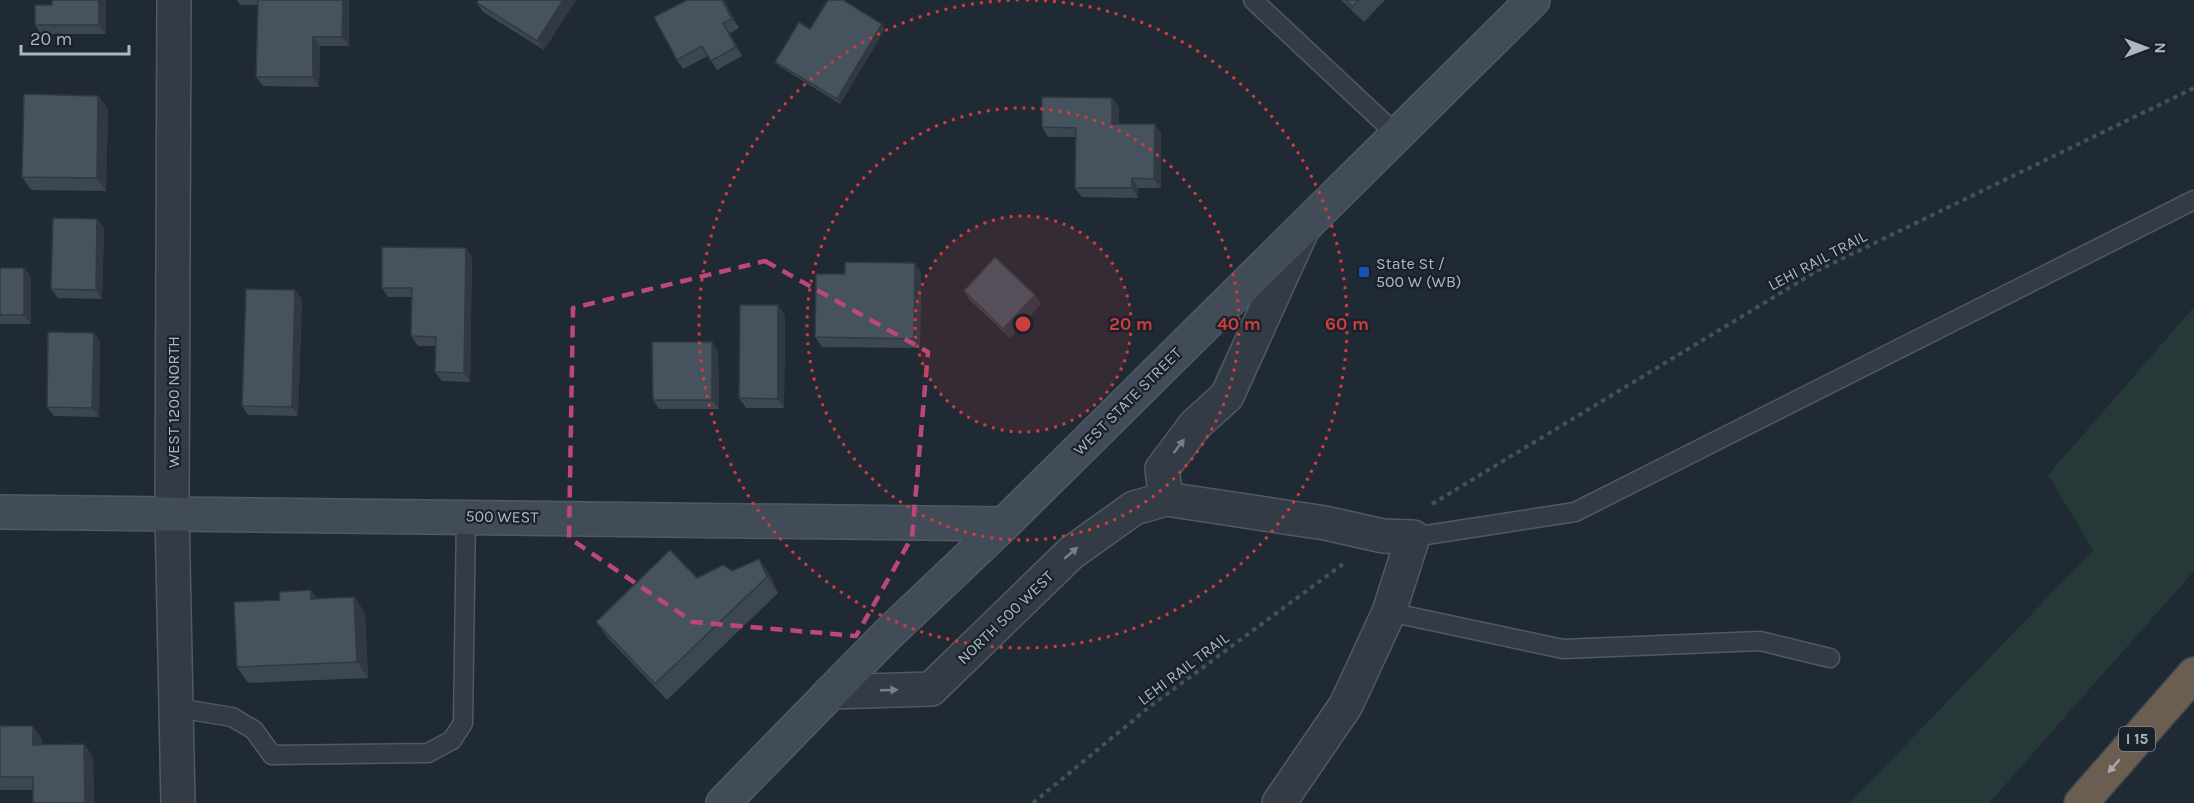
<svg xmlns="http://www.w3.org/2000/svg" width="2194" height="803" viewBox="0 0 2194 803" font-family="Karla,sans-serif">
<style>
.green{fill:#243938}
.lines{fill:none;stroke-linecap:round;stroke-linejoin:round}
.service-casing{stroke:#505a63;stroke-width:21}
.minor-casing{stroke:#505a63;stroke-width:36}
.secondary-casing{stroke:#505a63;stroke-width:36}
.motorway-casing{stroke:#3d4750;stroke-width:36}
.path{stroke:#415455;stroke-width:4;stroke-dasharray:4.5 4.5;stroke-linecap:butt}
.service{stroke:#333c45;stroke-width:18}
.minor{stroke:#333c45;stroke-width:33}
.secondary{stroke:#414c58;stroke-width:33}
.motorway{stroke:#6b5e50;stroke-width:33}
.wall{fill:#3c4751}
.shaded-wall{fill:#313942}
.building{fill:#46525e;stroke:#313942;stroke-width:1.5}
.oneway{fill:#76808a}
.oneway2{fill:#a3aab1}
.marked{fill:none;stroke:#bc487a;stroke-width:4.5;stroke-dasharray:12 8;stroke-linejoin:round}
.ring{fill:none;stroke:#d03d3f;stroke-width:3;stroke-dasharray:3 6}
.transit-dot{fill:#1a4fb4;stroke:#19212a;stroke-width:2}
.labels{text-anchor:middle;stroke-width:4.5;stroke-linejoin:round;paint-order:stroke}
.shield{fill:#19212a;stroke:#818a94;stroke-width:1.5}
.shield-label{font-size:15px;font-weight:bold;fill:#adb7c2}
.street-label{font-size:16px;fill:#adb7c2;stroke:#19212a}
.poi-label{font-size:16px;fill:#adb7c2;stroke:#19212a;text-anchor:start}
.centre{fill:#d03d3f;stroke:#19212a;stroke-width:3}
.ring-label{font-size:18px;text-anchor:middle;font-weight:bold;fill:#d03d3f;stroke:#19212a;stroke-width:4.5;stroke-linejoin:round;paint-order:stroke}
</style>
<rect width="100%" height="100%" fill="#202a34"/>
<path class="green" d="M2194,307V571L1989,803H1850L2093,550L2048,475Z"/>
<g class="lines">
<g class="service-casing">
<path id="service" d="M1253,0L1396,134
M1413,537L1575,512L2194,200
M1389,612L1563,649L1760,641L1830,658
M177,708L232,717L254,730L272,755L428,753L452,740L463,723L466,516"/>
</g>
<g class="minor-casing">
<path id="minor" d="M174,0L172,513L178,803
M1166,499L1162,469L1195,425L1227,396L1303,228
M831,692L931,689L1071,553L1134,508L1166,499L1325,523L1383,536L1413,537L1389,612L1346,705L1279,803"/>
</g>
<g class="secondary-casing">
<path id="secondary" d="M0,512L1004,524
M723,803L887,635L1004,524L1533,0"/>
</g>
<g class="motorway-casing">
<path id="motorway" d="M2081,803L2194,674"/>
</g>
<path class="path" d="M1432,504L1817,271L2194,88
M1033,803L1148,708L1343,564"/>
<use href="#service" class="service"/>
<use href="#minor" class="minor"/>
<use href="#secondary" class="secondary"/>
<use href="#motorway" class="motorway"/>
</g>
<path class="wall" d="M106,0V34H41L35,25L52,5Z
M237,0H349V46H320L319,87L263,86L256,77L258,5H240Z
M478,0H576L544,50L483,12L477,3Z
M724,0L739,28L730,33L742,56L717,70L708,56L683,69L677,60Z
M1341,0H1385L1364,22Z
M810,29H885L840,104L779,66L775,62Z
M98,96L108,109L106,191L31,190L22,177Z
M1112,98L1119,107V124H1155L1161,133V188H1138V198L1082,197L1075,188L1076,137H1048L1042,127Z
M97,219L104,228L102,299L58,298L51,289Z
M466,248L472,257L470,382L442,381L435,372L436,346H418L411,336L412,297H388L382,288Z
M915,263L921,272L920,348L822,347L815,337L845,274Z
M0,268H24L31,277V324H0Z
M964,291L1041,304L1010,338L970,300Z
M302,299L298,416L248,415L242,406Z
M785,315L784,408H746L739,398Z
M94,333L100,342L99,417L54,416L47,407Z
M712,342L718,351L719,409H659L653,400Z
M759,559L770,575L778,593L667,700L607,637L596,622L697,578L732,571Z
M311,590L317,599L354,597L365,613L368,678L248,683L237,667L280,600Z
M0,726L42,739V744H84L93,757L94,803H33V790H0Z"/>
<path class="shaded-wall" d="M99,0H106V34L99,25Z
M343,0H349V46L342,37Z
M563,0H576L544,50L537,41Z
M722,0H724L739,28L732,19Z
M723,23L730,33L742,56L736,47Z
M882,24L885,29L840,104L837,99Z
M313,37L320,46L319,87L313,77Z
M98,96L108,109L106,191L97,178Z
M1112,98L1119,107V133L1112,124Z
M1155,124L1161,133V188L1154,179Z
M1132,178L1138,188V198L1132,188Z
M97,219L104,228L102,299L96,290Z
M466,248L472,257L470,382L464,373Z
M915,263L921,272L920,348L914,339Z
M24,268L31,277V324L24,315Z
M295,290L302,299L298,416L292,407Z
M1035,295L1041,304L1010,338L1003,329Z
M778,305L785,315L784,408L778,399Z
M94,333L100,342L99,417L92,408Z
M712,342L718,351L719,409L712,400Z
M759,559L770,575L778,593L767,577Z
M311,590L322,606L311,599Z
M354,597L365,613L368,678L357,662Z
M33,726L42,739V757L33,745Z
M84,744L93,757L94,803H85Z"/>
<path class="building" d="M52,0H99V25H35V5H52Z
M258,0H343L342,37H313V77H256Z
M478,0H563L537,41L477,3Z
M687,0H722L732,19L723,23L736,47L711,61L702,46L677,60L654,17Z
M828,0H843L882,24L837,99L775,62L799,22L810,29Z
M1346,0H1359L1352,7Z
M24,94L98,96L97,178L22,177Z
M1042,97L1112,98V124H1155L1154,179L1132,178V188H1075L1076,128L1042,127Z
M53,218L97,219L96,290L51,289Z
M382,247L466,248L464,373L435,372L436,337L411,336L412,288H382Z
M995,257L1035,295L1003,329L964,291Z
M845,262L915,263L914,339L815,337L816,274H845Z
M0,268H24V315H0Z
M246,289L295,290L292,407L242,406Z
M740,305H778V399L739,398Z
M48,332L94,333L92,408L47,407Z
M652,342H712V400H653Z
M670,550L697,578L723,565L732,571L759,559L767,577L655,684L596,622Z
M311,590V599L354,597L357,662L237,667L234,602L280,600L279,592Z
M0,726H33V745L84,744L85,803H33V777H0Z"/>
<defs><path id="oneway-solid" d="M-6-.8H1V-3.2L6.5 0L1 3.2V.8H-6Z" transform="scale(1.5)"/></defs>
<g class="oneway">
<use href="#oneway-solid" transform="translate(1179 446) rotate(-53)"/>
<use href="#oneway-solid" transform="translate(1071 553) rotate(-41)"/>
<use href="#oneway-solid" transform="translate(889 690) rotate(-2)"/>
</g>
<use class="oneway2" href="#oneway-solid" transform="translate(2114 766) rotate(131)"/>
<path class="marked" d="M765,261L928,352L912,537L856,636L693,622L569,538L573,308Z"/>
<circle cx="1023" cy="324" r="108" fill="#d03d3f" fill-opacity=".12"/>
<g class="ring">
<circle cx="1023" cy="324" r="108"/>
<circle cx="1023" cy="324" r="216"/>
<path d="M1026 0A324 324 0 1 1 1020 0"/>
</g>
<rect class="transit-dot" x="1358" y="266" width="12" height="12" rx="3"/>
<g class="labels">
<rect class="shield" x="2119" y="727" width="36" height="24" rx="4.5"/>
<g class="shield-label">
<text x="2137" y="744">I 15</text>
</g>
<g class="street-label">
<text transform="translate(1817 260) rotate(-28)" y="6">LEHI RAIL TRAIL</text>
<text transform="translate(1127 401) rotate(-45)" y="6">WEST STATE STREET</text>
<text transform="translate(173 402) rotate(-90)" y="6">WEST 1200 NORTH</text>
<text transform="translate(502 516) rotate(1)" y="6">500 WEST</text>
<text transform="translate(1005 617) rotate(-44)" y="6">NORTH 500 WEST</text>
<text transform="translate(1183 668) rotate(-37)" y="6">LEHI RAIL TRAIL</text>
</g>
<g class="poi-label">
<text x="1376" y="269">State St /<tspan x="1376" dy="18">500 W (WB)</tspan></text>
</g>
</g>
<circle cx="1023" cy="324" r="9" class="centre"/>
<g class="ring-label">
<text x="1131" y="330">20 m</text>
<text x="1239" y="330">40 m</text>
<text x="1347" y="330">60 m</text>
</g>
<g transform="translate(2146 48) rotate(90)" stroke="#19212a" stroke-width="4.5" paint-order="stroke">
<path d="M0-4.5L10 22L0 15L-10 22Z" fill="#adb7c2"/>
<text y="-9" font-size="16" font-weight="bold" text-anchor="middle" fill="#adb7c2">N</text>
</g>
<path d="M21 45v9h108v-9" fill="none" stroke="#adb7c2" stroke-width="3"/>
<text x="30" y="45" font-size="18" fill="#adb7c2" stroke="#19212a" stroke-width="4.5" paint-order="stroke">20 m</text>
</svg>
